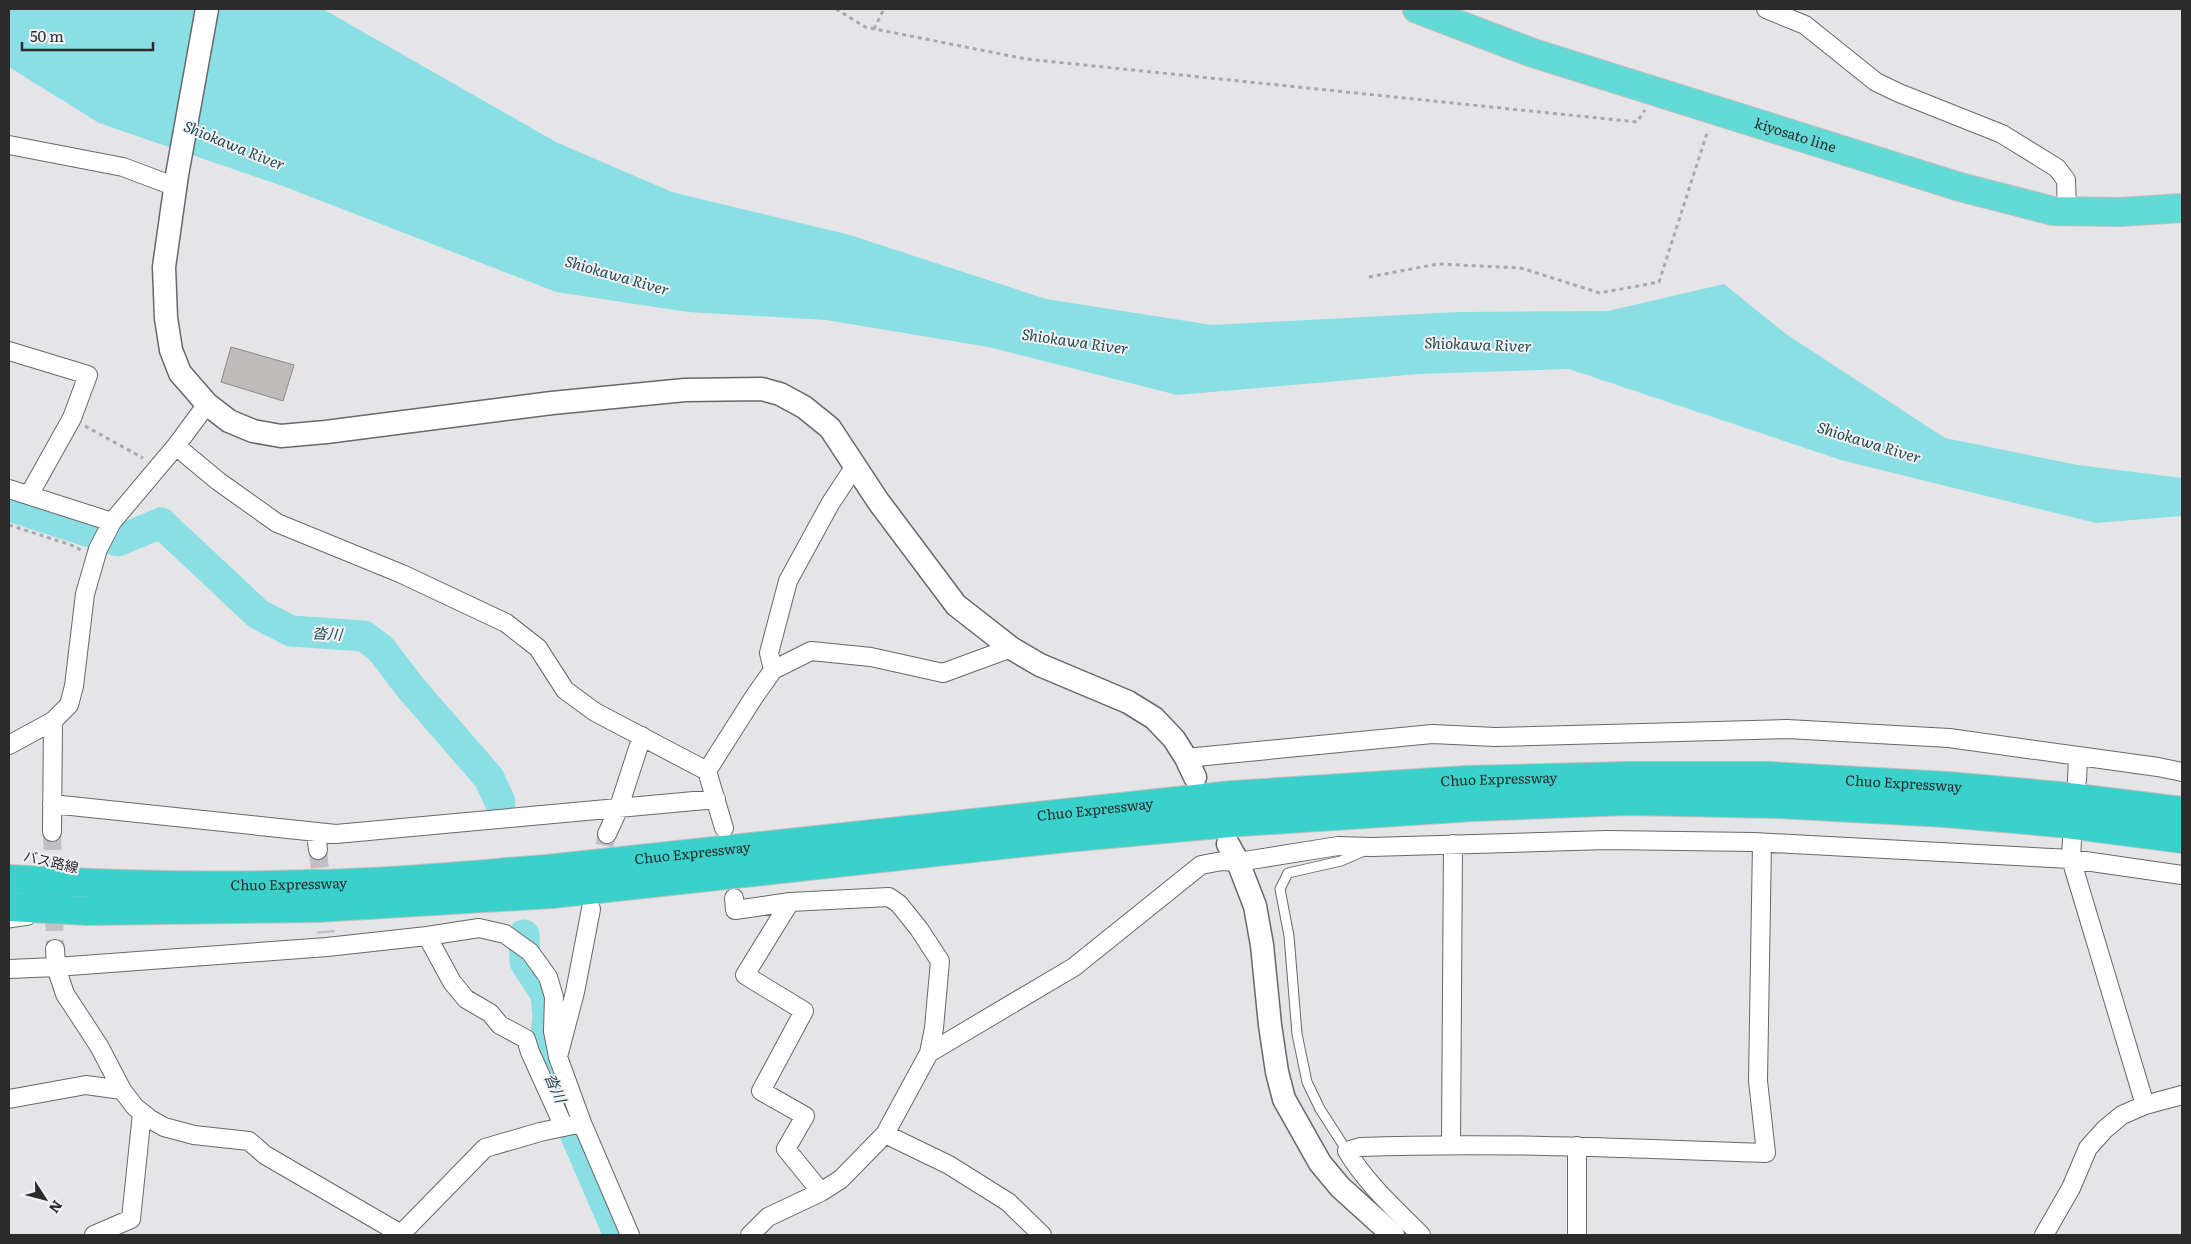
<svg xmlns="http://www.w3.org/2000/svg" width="2191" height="1244" viewBox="0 0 2191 1244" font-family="Literata,'Noto Sans JP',serif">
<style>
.water{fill:#8adfe5}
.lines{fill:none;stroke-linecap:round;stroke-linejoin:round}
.river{stroke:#8adfe5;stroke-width:31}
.building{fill:#bfbbba;stroke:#8d8988}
.minor-tunnel{stroke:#c0c0c2;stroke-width:18;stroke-dasharray:18 9;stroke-linecap:butt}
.service-casing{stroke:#68676a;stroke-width:11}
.minor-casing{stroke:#68676a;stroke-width:20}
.tertiary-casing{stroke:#68676a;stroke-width:25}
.trunk-casing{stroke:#bfbfc0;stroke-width:30}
.motorway-casing{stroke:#bfbfc0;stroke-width:30}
.path{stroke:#a9a9ab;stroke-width:3;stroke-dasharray:4 4;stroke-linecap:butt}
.service{stroke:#fff;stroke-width:9}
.minor{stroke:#fff;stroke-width:18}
.tertiary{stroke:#fff;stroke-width:22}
.trunk{stroke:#62dad6;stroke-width:28}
.motorway{stroke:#3bd1cb;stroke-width:28}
.labels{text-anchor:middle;stroke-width:4;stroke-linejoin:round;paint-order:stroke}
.street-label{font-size:14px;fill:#2b2b2c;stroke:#f2f2f6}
.water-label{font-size:15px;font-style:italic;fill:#21494b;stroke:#f2f2f6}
</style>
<rect width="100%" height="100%" fill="#e5e5e8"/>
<path class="water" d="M9,9H323L556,142L672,192L850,235L1046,299L1212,325L1458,312L1608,311L1724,284L1786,334L1945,438L2078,465L2182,478V516L2096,523L1841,460L1569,369L1419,374L1177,395L989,347L826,320L688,312L556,292L288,188L99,123L9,67Z"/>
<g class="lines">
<path class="river" d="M9,506L118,541L161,523L258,614L291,631L364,636L381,649L410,687L489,778L500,802
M524,935L525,962L546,994L548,1017L545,1043L546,1066L619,1235"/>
</g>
<path class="building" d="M231,347L294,365L283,401L221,382Z"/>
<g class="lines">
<path class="minor-tunnel" d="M52,832L55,949
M318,850L326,933
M599,872L607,834"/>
<g class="service-casing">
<path id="service" d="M9,923L29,920
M1347,1151L1320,1109L1307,1082L1297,1034L1289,936L1280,889L1288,873L1341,861L1364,851"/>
</g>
<g class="minor-casing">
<path id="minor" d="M1766,9L1805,25L1876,82L1899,93L2002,134L2057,168L2066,180L2067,211
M9,145L123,167L176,187
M9,351L88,375L72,418L29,495
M176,446L218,481L277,523L402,574L506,623L538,648L565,690L595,712L707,771L724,828
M9,489L112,522
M773,670L769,653L788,581L830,504L855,466
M9,745L53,721L69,705L74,686L85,594L98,549L112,522L176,446L207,404
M1186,758L1432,734L1495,737L1787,729L1949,738L2158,767L2182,772
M707,771L754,697L773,670L811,651L871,657L943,673L1011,648
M2077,781L2078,756
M52,804L336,834L716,799
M52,832L53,721
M316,832L318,850
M607,834L618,810L642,736
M734,898L735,910L790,902L745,975L804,1011L761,1091L805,1116L786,1149L821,1192
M427,936L452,982L466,999L490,1013L500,1025L526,1039L530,1052L564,1127
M55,949L56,967L65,994L99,1046L122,1090L135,1107L150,1119L164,1127L194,1135L249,1141L265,1155L401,1234L485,1148L540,1132L582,1123
M9,969L56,967L327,947L427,936L479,928L505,934L530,952L548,977L554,997L553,1031L558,1057L582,1123L630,1235
M559,1053L575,992L591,909
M929,1053L1074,967L1201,865L1222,861L1238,862L1338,846L1371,847L1607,840L1754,842L2071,859L2182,875
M9,1099L86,1085L122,1090
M2145,1105L2182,1095
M885,1134L949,1165L1008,1202L1042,1235
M1451,1143L1453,844
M94,1235L131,1219L142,1113
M750,1235L768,1217L821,1192L841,1179L885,1134L929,1053L934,1028L940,961L919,929L899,904L889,897L790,902
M1421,1235C1395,1209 1366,1183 1347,1151L1360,1147C1495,1142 1630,1148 1766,1153L1758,1081L1762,843
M1577,1235V1146
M2044,1235L2071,1188L2088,1148L2105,1129L2122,1115L2145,1105L2071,859L2072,840"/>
</g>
<g class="tertiary-casing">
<path id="tertiary" d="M207,9L177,175L164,267L166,318L171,350L180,373L207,404L229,421L253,431L281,436L326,432L552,403L685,390L762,389L780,394L804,407L830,428L878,501L956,605L1011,648L1040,665L1128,702L1154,718L1174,739L1186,758L1195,777
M1228,844L1238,862L1255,906L1262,945L1270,1025L1277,1072L1284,1099L1320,1163L1340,1187L1393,1235"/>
</g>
<g class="trunk-casing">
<g id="trunk">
<path id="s1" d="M1417,9L1533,53L1960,187L2053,211L2120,212L2182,208"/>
</g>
</g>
<g class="motorway-casing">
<g id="motorway">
<path id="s2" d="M9,879C108,885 209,887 309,884C388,883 468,875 547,869L1232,795L1466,780L1626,776H1770L1948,786L2060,796L2182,811"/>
<path d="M9,907L88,911L317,908L552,894L1066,838L1241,822L1473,807L1628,801L1777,804L1945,813L2059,823L2182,839"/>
</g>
</g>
<path class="path" d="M836,9L865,27L1026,59L1637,122L1645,110
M874,29L884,9
M1369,277L1438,264L1521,268L1600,293L1659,282L1708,130
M85,426L143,458
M9,525L71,545L81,550"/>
<use href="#service" class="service"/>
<use href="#minor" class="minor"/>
<use href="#tertiary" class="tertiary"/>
<use href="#trunk" class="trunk"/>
<use href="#motorway" class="motorway"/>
</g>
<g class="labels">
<g class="street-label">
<text dy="5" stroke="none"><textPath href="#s1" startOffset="399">kiyosato line</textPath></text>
<text dy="5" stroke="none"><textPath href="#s2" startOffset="1495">Chuo Expressway</textPath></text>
<text dy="5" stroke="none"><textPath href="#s2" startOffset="1900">Chuo Expressway</textPath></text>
<text dy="5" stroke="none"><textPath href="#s2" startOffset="1090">Chuo Expressway</textPath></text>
<text dy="5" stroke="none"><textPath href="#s2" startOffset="685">Chuo Expressway</textPath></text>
<text transform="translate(51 862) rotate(13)" y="5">バス路線</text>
<text dy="5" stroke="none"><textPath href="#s2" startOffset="280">Chuo Expressway</textPath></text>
</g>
<g class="water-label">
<text transform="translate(234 146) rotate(22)" y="5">Shiokawa River</text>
<text transform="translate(617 276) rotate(16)" y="5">Shiokawa River</text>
<text transform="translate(1075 342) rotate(8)" y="5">Shiokawa River</text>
<text transform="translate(1478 345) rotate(2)" y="5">Shiokawa River</text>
<text transform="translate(1869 443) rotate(17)" y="5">Shiokawa River</text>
<text transform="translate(327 634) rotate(4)" y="5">沓川</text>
<text transform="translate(555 1088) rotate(67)" y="5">沓川</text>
</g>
</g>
<rect width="2191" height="1244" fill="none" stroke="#2b2b2c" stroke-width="20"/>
<g transform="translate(45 1199) rotate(126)" stroke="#f2f2f6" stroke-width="4" paint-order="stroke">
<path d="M0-4L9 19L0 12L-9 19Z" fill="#2b2b2c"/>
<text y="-8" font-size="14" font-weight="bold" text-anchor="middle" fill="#2b2b2c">N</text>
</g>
<path d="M22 42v8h131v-8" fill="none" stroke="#2b2b2c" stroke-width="2.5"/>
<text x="30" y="42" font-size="15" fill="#2b2b2c" stroke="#f2f2f6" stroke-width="4" paint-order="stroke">50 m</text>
</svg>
